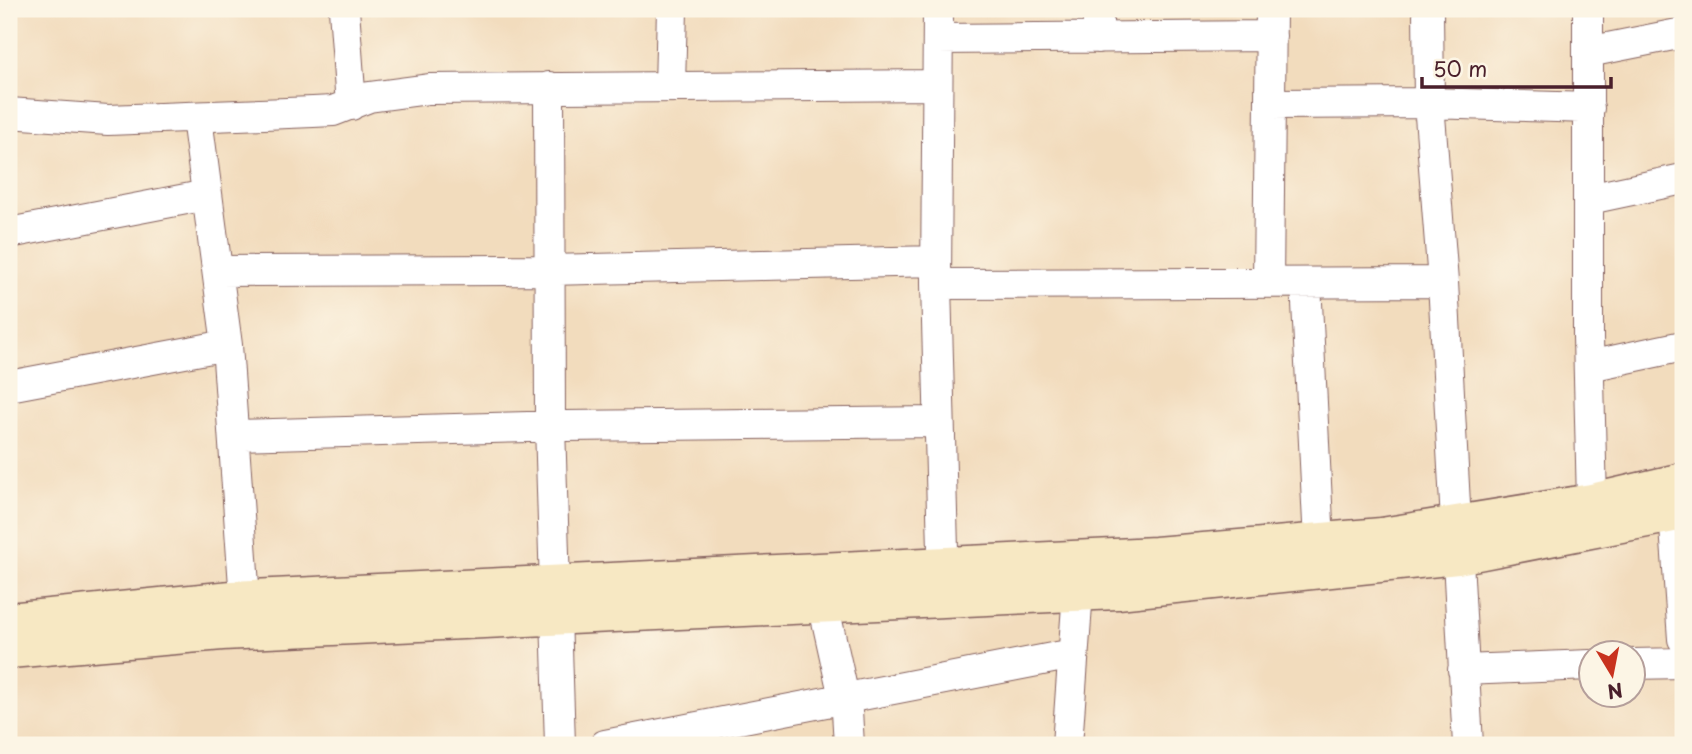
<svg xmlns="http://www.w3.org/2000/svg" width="1692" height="754" viewBox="0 0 1692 754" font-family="'Playpen Sans',sans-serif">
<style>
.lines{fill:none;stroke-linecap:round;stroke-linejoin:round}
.street-casing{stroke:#85615e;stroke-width:32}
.secondary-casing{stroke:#85615e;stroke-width:41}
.street{stroke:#fff;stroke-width:30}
.secondary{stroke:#f7e8c3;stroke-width:38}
</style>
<rect width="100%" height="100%" fill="#fcf5e5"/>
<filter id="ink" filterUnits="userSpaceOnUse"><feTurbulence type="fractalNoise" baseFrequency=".0143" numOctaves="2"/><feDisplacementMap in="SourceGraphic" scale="14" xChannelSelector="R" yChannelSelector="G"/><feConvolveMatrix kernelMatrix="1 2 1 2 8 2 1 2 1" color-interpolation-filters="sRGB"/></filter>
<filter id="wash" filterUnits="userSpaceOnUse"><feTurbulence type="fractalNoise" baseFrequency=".00686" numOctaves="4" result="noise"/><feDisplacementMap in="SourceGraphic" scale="28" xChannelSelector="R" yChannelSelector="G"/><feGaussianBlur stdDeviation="1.57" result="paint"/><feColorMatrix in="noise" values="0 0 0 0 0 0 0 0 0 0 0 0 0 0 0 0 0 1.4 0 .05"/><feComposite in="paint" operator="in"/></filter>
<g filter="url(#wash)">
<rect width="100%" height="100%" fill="#f2dcbd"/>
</g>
<g filter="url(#ink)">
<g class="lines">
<g class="street-casing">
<path id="street" d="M344,9L351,105
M938,9L936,284L944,588
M1428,9L1429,103L1443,282L1468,745
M1588,9V337L1592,503
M1098,38V9
M938,39L1271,36
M1588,52L1683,33
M670,86L672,9
M549,87L550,426L555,586
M1270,104L1429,103L1589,108
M9,113L108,120L313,112L333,111L369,97L429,89L937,85
M197,118L227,345L245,600
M1589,199L1683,179
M9,233L207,195
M218,271L549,270L936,261
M1268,283L1271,9
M1306,283L1319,543
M936,284L1443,282
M1589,366L1683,346
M9,386L227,345
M235,435L565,426L937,422
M1674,513L1683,639
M823,603L847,711L849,745
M556,615L560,745
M1632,664L1683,663
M1463,670L1590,665
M605,745L1073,654
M1067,745L1078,591"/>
</g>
<g class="secondary-casing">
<path id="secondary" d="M9,622L232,600L1156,556L1382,537L1592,503L1683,482
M9,649L222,631L1117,590L1457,555L1683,511"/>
</g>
<use href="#street" class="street"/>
<use href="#secondary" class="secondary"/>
</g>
</g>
<rect width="1692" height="754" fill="none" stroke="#fcf5e5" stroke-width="35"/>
<g transform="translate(1612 674) rotate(170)"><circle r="33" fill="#fcf5e5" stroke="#b59f9b" stroke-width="2"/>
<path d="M0-5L12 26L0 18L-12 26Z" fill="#c8321e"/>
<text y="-10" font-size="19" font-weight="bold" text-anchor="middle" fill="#4a1f2b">N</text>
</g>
<path d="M1422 77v10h189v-10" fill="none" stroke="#4a1f2b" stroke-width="3.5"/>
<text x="1433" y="77" font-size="21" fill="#4a1f2b" stroke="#fcf5e5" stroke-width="5" paint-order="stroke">50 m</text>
</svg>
